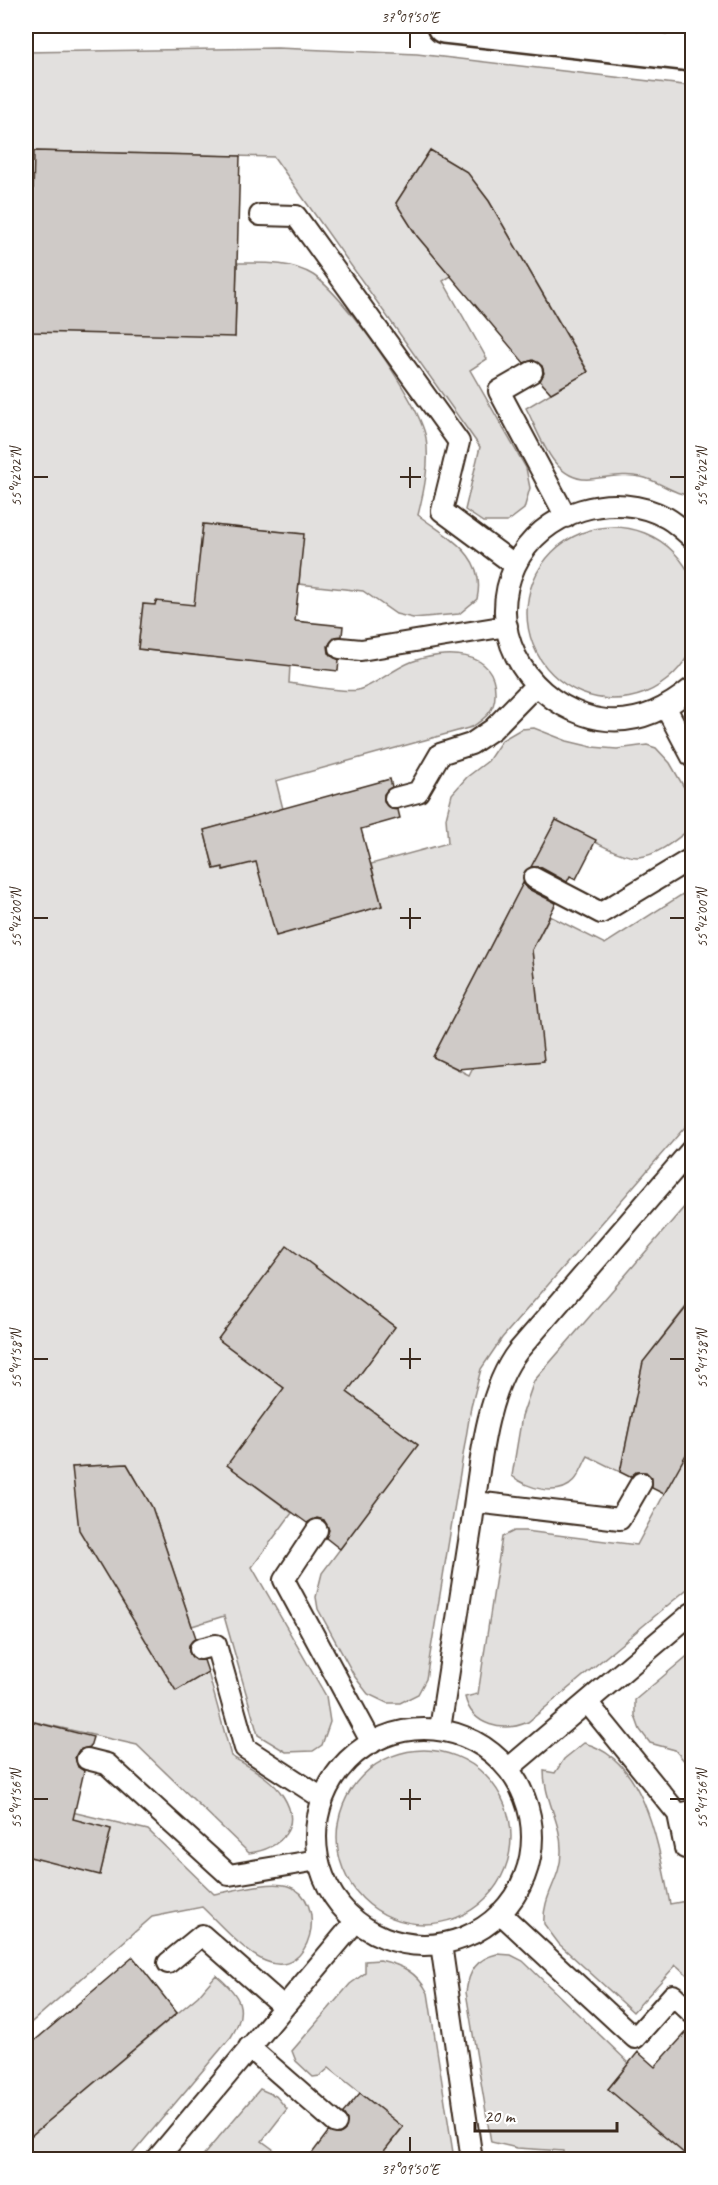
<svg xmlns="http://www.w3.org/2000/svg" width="718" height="2185" viewBox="0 0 718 2185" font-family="Caveat,sans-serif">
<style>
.green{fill:#e2e0de;stroke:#8e857e;stroke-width:1.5}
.building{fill:#cfcac7;stroke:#3b2a1e;stroke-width:1.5}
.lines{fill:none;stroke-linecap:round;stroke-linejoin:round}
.service-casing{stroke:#3b2a1e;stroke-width:24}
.minor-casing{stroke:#3b2a1e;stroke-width:38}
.service{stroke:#fff;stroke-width:20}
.minor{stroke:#fff;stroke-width:33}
.ticks{fill:none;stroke:#3b2a1e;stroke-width:2}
.neatline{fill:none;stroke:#3b2a1e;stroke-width:2}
.ticks-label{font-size:15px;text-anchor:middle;fill:#3b2a1e}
</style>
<rect width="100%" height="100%" fill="#fff"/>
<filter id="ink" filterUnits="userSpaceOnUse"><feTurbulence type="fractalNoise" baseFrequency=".0167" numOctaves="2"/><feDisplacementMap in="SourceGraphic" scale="12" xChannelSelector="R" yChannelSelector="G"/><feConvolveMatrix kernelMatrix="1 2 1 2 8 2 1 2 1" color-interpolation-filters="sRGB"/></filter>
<g filter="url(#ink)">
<path class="green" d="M277,48L417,54L692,86V495C675,496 658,480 641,477C623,473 607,478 590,479C553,482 540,435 526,408L588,371L489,201L467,172L430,150L396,203L417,236L451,276L443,281L487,359L470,370L526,468L530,488L524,509L507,522H483L465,510L480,447L274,157L34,151L235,337L237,263C262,263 290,261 313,275C344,295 419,401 426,438C430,464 424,491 418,515C448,538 487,555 477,599L459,614L413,618L396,614L363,591L299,584L303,534L203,524L198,571L234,614L156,601L155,605L143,604L138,649L290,665L289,683C304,685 346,693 358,690C376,685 393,669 411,662C443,650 497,648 495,695C495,711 484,719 472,727L276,781L283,809L204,830L214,869L223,867L224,870L235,867L234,863L289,848L277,935L382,906L371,864L448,843L446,818L452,794L467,777L488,761L502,740L521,729L534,728L567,741L592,747L617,749L647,745L656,748L670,763L692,801L691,828C677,839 657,856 638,857C617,858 575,830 556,820L433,1057L469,1075L492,1029L496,1065L543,1061L532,950L550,916L605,944L692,888V1119L502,1338L481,1369L471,1407L426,1679L418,1694L400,1703H387L368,1694L355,1677L318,1609L316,1597L322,1573L418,1445L347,1392L395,1327L288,1247L218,1339L284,1388L228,1465L292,1513L252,1567L326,1696L330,1722L322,1745L313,1751L286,1752L258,1735L224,1616L192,1626L152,1507L127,1464L72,1467L176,1690L208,1672L231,1756C249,1767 272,1778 283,1796C303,1827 280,1849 249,1853L137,1745L26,1720V52Z
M527 613a86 86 0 1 1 172 0a86 86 0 1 1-172 0Z
M692,1198V1299L643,1362L620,1472L588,1456C583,1464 580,1475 574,1481C558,1498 527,1488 512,1476L522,1416L534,1381Z
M692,1442V1585L528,1722C503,1733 472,1726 465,1697L478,1694L502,1537L514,1531H525L637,1545Z
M692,1652V1770L675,1750L650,1743L640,1730L635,1716V1700Z
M584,1743C647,1759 659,1850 670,1904L692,1900V1979L676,1965L633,2012L559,1944L544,1924C542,1895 561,1880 561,1852C562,1824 544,1799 544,1771L555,1773L564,1759Z
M337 1837a87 87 0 1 1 174 0a87 87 0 1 1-174 0Z
M55,1808L148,1830L214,1894C233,1891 270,1880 288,1886C330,1899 311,1981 265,1961C245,1953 219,1923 202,1907L152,1917L26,2027V1856L100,1874L111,1829L30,1809Z
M497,1954L511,1955L523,1961L629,2063L608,2089L692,2159H563V2151L517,2148L491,2142L466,1992C469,1971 476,1959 497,1954Z
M380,1960C402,1965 417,1972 428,1993L454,2159H377L403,2127L329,2068L320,2076L313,2077L296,2061L292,2051L350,1984L365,1973V1961Z
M216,1975C240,1995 249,2009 231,2037L128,2159H26V2140L198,1996Z
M260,2089L276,2096L287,2109L262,2141L281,2155L277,2159H200Z"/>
<path class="building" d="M430,150L467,172L489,201L588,372L551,393L540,381L544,373L542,366L533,360L524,363L417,236L396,203Z
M34,151L240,156L235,337L30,332Z
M203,524L304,534L295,621L343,626L342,636L335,637L328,646L329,653L339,660L338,671L138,649L143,604L155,605L156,601L194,605Z
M390,779L392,787L384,794V802L391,809L398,810L400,818L361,829L382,906L276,936L256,862L223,870V867L214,869L204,830Z
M556,820L596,840L576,879L570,876L567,882L540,867H531Z
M523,883L528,889L556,903L532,950L544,1061L458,1069L433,1057Z
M287,1246L395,1327L347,1392L418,1445L340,1549L326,1538L329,1530L324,1520L317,1518L307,1523L227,1465L284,1388L218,1339Z
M693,1299V1442L664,1494L652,1488V1478L646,1472H636L630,1477L620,1472L643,1362Z
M127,1464L152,1507L196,1638L189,1645V1652L196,1660H204L208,1672L176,1691L79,1530L72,1467Z
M26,1720L93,1737L90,1747L79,1750L75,1757L78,1767L84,1771L73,1819L111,1829L100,1875L26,1856Z
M133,1957L177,2013L26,2140V2048Z
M693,2025V2160H692L608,2089L638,2052L655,2067Z
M360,2093L403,2127L377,2160H307L328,2132L339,2134L345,2130L347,2120L343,2113Z"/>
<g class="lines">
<g class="service-casing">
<path id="service" d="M677,53L678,26
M260,215L296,216L459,442L442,511L515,565
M532,372L499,391L566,517
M692,538C684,531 676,523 667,518C615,489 541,510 515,566C486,628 523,694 584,715C624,729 661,714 692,688
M340,648L361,650L507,626
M666,708L692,757
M395,798L418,792L440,754L471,744L493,729L535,686
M534,878L601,913L692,858
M475,1502L620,1519L641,1483
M317,1530L284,1580L372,1743
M200,1649L216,1645L245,1748L322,1798
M587,1702L678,1814L692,1811
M316 1837a108 108 0 1 1 216 0a108 108 0 1 1-216 0Z
M440,1729C450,1665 460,1600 470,1535C479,1479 483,1396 518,1351L692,1149
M87,1759L107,1764L229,1875L318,1860
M509,1768L692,1613
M678,1814L685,1848
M500,1913L635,2038L673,1995L692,2013
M441,1944L472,2160
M168,1963L202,1935L284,2007
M249,2047L336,2123
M156,2160L356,1921"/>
</g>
<g class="minor-casing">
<path id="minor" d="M444,26L692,54"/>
</g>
<use href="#service" class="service"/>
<use href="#minor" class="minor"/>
</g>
</g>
<path class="ticks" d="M410,33V48M410,467V488M33,477H48M400,477H421M670,477H685M410,908V929M33,918H48M400,918H421M670,918H685M410,1348V1369M33,1359H48M400,1359H421M670,1359H685M410,1789V1810M33,1799H48M400,1799H421M670,1799H685M410,2137V2152"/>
<rect width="718" height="2185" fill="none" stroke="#fff" stroke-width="66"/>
<path d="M475 2122v9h142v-9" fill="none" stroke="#3b2a1e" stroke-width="3"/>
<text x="484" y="2122" font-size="18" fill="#3b2a1e" stroke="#ffffff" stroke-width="4.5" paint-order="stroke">20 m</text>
<rect x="33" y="33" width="652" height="2119" class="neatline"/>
<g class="ticks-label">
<text x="410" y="22">37°09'50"E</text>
<text transform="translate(16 477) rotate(-90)" y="5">55°42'02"N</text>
<text transform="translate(702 477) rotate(-90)" y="5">55°42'02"N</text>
<text transform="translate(16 918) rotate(-90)" y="5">55°42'00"N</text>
<text transform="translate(702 918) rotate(-90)" y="5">55°42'00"N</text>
<text transform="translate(16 1359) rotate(-90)" y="5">55°41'58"N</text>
<text transform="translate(702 1359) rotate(-90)" y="5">55°41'58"N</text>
<text transform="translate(16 1799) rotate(-90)" y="5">55°41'56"N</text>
<text transform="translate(702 1799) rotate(-90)" y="5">55°41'56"N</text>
<text x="410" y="2174">37°09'50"E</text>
</g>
</svg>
